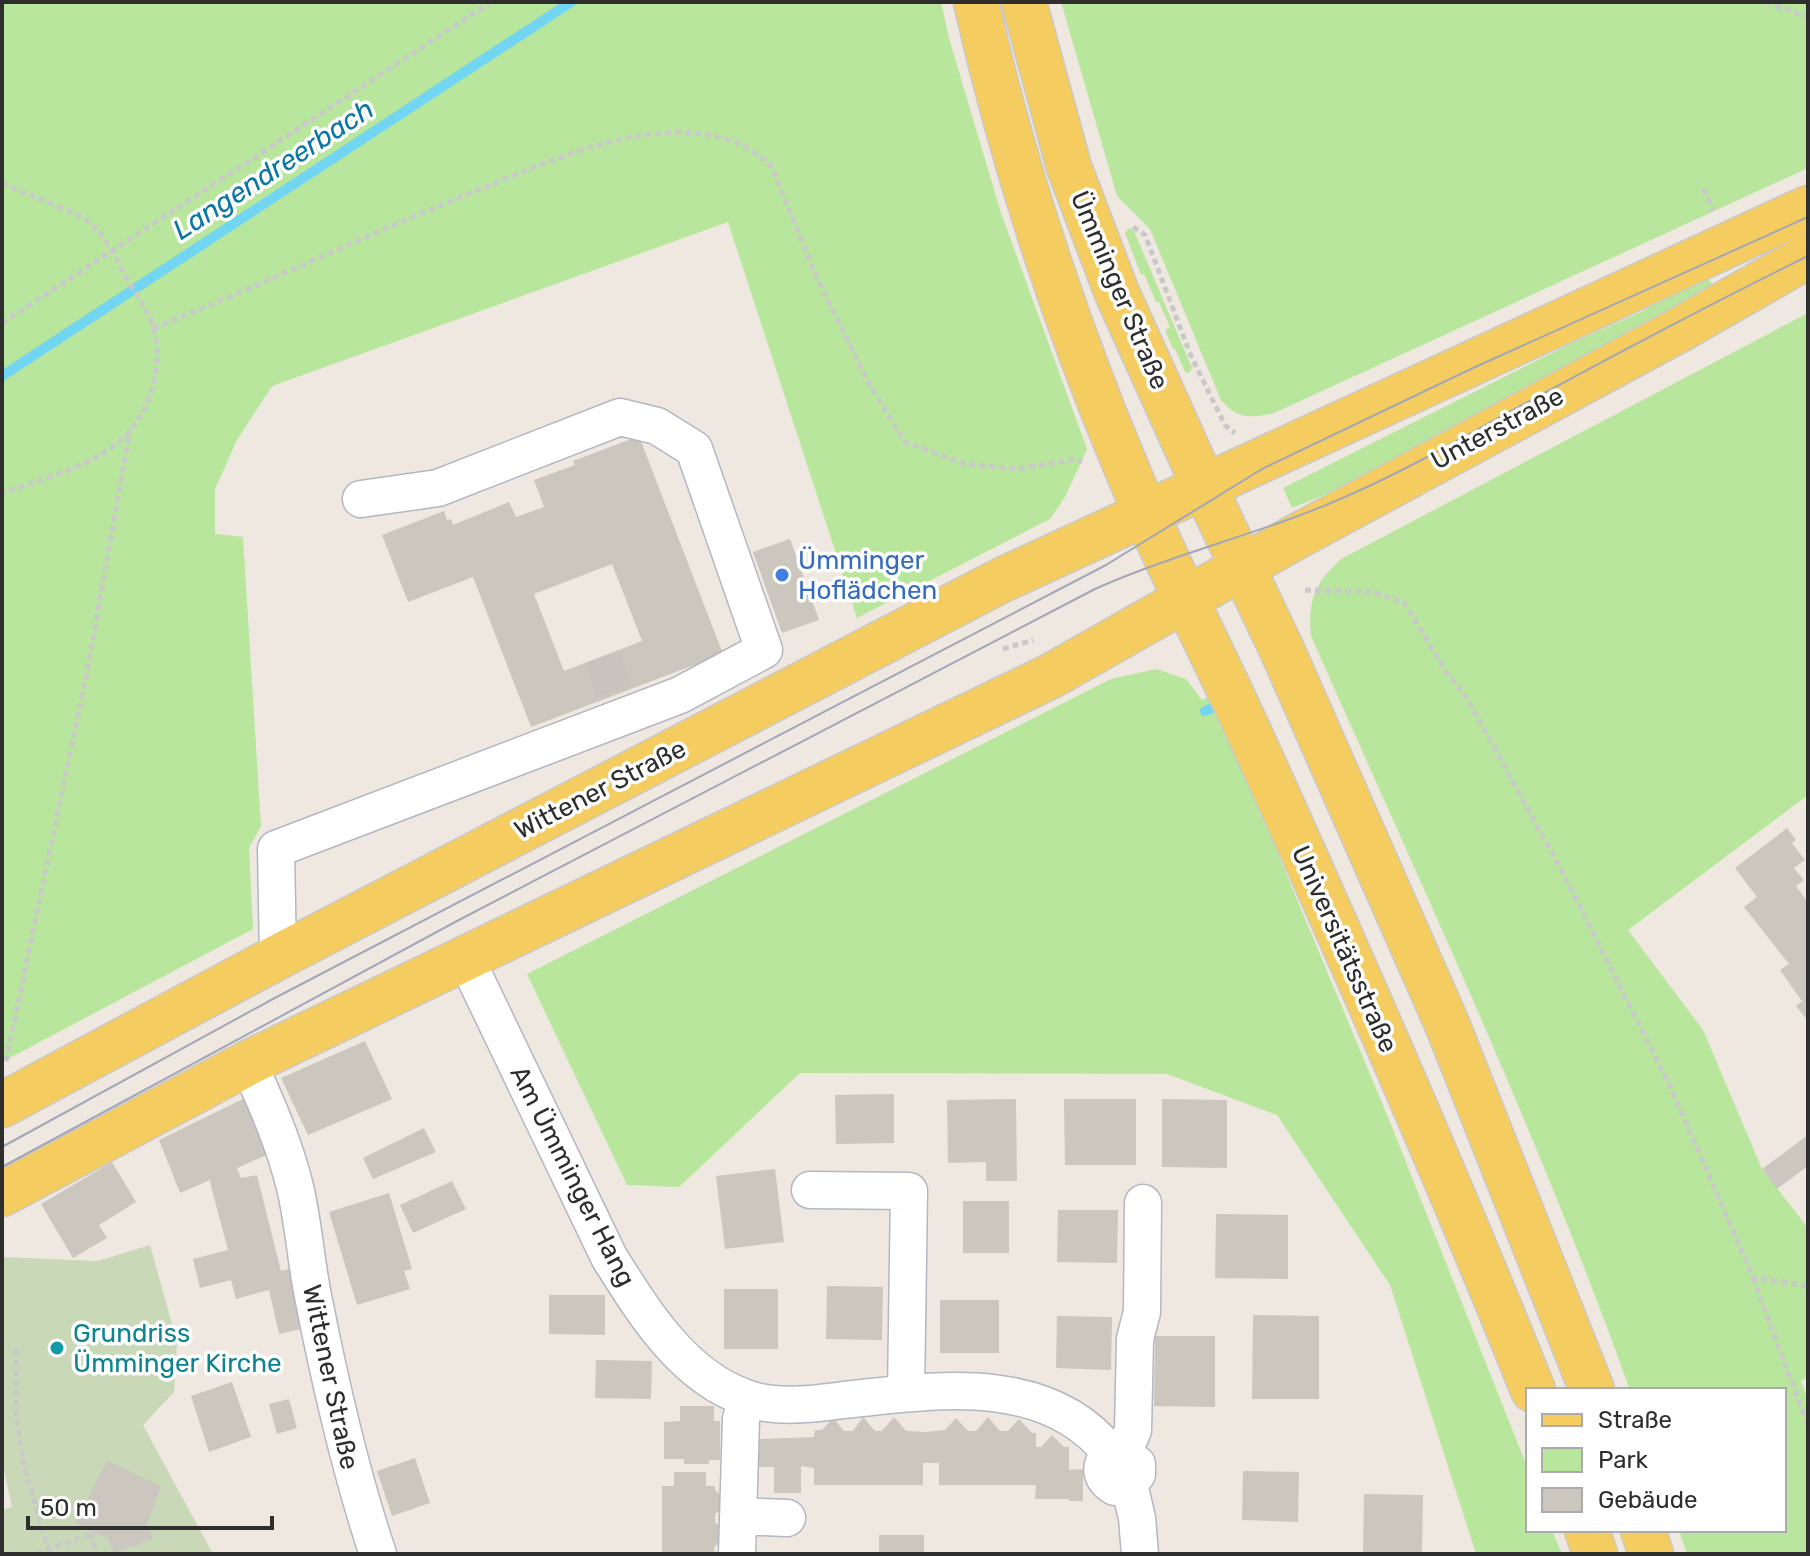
<svg xmlns="http://www.w3.org/2000/svg" width="1810" height="1556" viewBox="0 0 1810 1556" font-family="Rubik,sans-serif">
<style>
.green{fill:#b8e69c}
.cemetery{fill:#c9d9b7}
.lines{fill:none;stroke-linecap:round;stroke-linejoin:round}
.stream{stroke:#72d5f2;stroke-width:10}
.building{fill:#cbc6be;fill-rule:evenodd}
.minor-tunnel{stroke:#c8c3bc;stroke-width:36;stroke-dasharray:36 18;stroke-linecap:butt}
.minor-casing{stroke:#b4b7c1;stroke-width:39}
.major-casing{stroke:#c9c9c9;stroke-width:47}
.path{stroke:#c9c9c9;stroke-width:5;stroke-dasharray:6 4;stroke-linecap:butt}
.minor{stroke:#fff;stroke-width:36}
.major{stroke:#f5cc60;stroke-width:44}
.tram{stroke:#a2a6b8;stroke-width:2}
.shop-dot{fill:#3f7fe0;stroke:#fff;stroke-width:3}
.culture-dot{fill:#0f9aa8;stroke:#fff;stroke-width:3}
.labels{text-anchor:middle;stroke-width:7;stroke-linejoin:round;paint-order:stroke}
.street-label{font-size:26px;fill:#2e2e2e;stroke:#fff}
.shop-label{font-size:26px;fill:#366cbe;stroke:#fff;text-anchor:start}
.culture-label{font-size:26px;fill:#0d838f;stroke:#fff;text-anchor:start}
.water-label{font-size:28px;font-style:italic;fill:#0a76a5;stroke:#fff}
</style>
<rect width="100%" height="100%" fill="#efe8e0"/>
<path class="green" d="M2,2H941L949,38L1000,210L1087,449L1065,497L1050,519L857,618L728,222L272,386L237,440L215,489V534L243,537L261,826L249,848L253,929L2,1062Z
M1061,2H1808V168L1274,413C1251,418 1238,420 1221,400L1150,229L1117,196Z
M1129,228L1134,231L1192,368L1189,373L1185,372L1175,349H1173L1165,330L1170,327L1159,302H1156L1144,274L1141,275L1125,233Z
M1706,274L1717,292L1341,488L1292,508L1283,488L1572,343L1641,312Z
M1808,313V795L1628,930L1703,1030L1762,1169L1808,1228V1377L1801,1381L1808,1400V1554H1687L1679,1530H1784V1390H1630C1538,1133 1421,885 1311,636C1308,600 1314,584 1341,559Z
M1156,669L1186,679L1202,700L1212,696L1390,1122L1528,1469V1530H1552L1562,1554H1476L1390,1285L1277,1115L1167,1074L800,1073L679,1187L627,1185L527,974L1111,679Z"/>
<path class="cemetery" d="M150,1245L177,1342L174,1392L143,1425L213,1554H2V1510L12,1507L2,1461V1257L98,1261Z"/>
<g class="lines">
<path class="stream" d="M2,376L571,2
M1205,711L1224,703"/>
</g>
<path class="building" d="M639,436L723,654L531,727L473,577L408,602L382,535L444,511L447,520L451,519L453,525L509,502L516,517L544,507L534,480L575,465L573,461ZM612,564L642,641L564,671L534,594Z
M790,539L819,620L782,633L753,552Z
M1787,828L1796,840L1792,843L1805,860L1794,868L1804,880L1796,886L1808,902V1021L1796,1006L1802,1001L1780,970L1789,964L1744,907L1757,897L1735,868Z
M365,1041L392,1099L308,1135L281,1078Z
M894,1094V1143L836,1144L835,1095Z
M249,1096L273,1152L237,1168L241,1178L257,1175L281,1271L296,1267L310,1327L279,1334L269,1290L236,1299L231,1280L200,1288L193,1259L228,1250L211,1186L210,1180L180,1193L159,1140Z
M1016,1099L1017,1181H986V1162L948,1163L947,1100Z
M1064,1099H1136V1165H1065Z
M1162,1099L1227,1100V1168L1162,1167Z
M424,1128L436,1152L373,1179L363,1158Z
M1808,1135V1166L1777,1189L1762,1169Z
M112,1162L136,1202L99,1225L107,1238L73,1258L41,1204Z
M775,1169L784,1242L725,1249L716,1176Z
M452,1181L466,1209L413,1233L400,1205Z
M389,1193L412,1269L404,1271L410,1289L357,1305L329,1212Z
M963,1201H1009V1253H963Z
M1058,1210H1118L1117,1263L1057,1262Z
M1216,1214L1288,1215V1279L1215,1278Z
M827,1286L883,1287L882,1340L826,1339Z
M724,1289H778V1349H724Z
M549,1295H605V1335L549,1334Z
M940,1300H999V1353H940Z
M1253,1315L1319,1316V1399H1252Z
M1057,1316L1112,1317L1111,1370L1056,1368Z
M1155,1336H1215V1407L1154,1406Z
M596,1360L652,1361L651,1399L595,1398Z
M232,1382L251,1437L209,1452L191,1396Z
M289,1399L297,1428L277,1434L269,1404Z
M680,1406H714V1421H720V1460H709V1464H684V1459H664V1422L680,1421Z
M863,1417L875,1431H882L894,1417L906,1431L926,1432L945,1430L956,1418L968,1431H976L988,1417L1000,1431H1008L1019,1419L1032,1433H1036V1447H1041L1052,1435L1064,1447H1069V1470L1083,1469V1501H1069V1499H1035L1036,1485H939V1463H923V1485H814V1468L801,1466V1493H774V1467H759V1439L814,1437L815,1430H822L833,1418L844,1431H853Z
M415,1458L430,1503L392,1516L377,1471Z
M107,1461L161,1486L147,1524L153,1539L114,1553L108,1539L75,1523Z
M1243,1471L1299,1472L1298,1522L1242,1520Z
M674,1472H706V1486H715V1490L729,1503L715,1514V1522L729,1534L714,1547L715,1554H662V1486H674Z
M1364,1494L1423,1495L1422,1554H1363Z
M879,1535H924V1554H879Z"/>
<g class="lines">
<path class="minor-tunnel" d="M603,657L615,695"/>
<g class="minor-casing">
<path id="minor" d="M278,957L276,849L680,695L764,650L694,449L657,426L620,417L438,488L361,499
M466,959L609,1257C643,1311 682,1376 746,1398C775,1409 814,1404 844,1400C934,1390 1048,1372 1111,1454C1097,1465 1101,1479 1115,1487L1129,1484
M248,1063C267,1104 284,1143 295,1187C304,1225 306,1264 314,1301C331,1387 350,1471 378,1554
M810,1190L909,1191L906,1393
M1124,1452L1133,1430L1135,1339L1142,1312L1143,1203
M1137,1464V1474L1129,1484L1137,1518L1140,1554
M738,1516L787,1518
M737,1554L741,1419L747,1399"/>
</g>
<g class="major-casing">
<path id="major" d="M976,2C1012,160 1063,317 1126,467C1166,564 1216,658 1259,754C1354,964 1447,1176 1533,1390
M1024,2L1069,167L1117,293L1204,486L1282,650L1447,1024L1592,1390
M2,1105L278,957L1002,580L1808,208
M2,1194L248,1063L1051,676L1294,538L1679,330L1808,256
M1587,1530L1595,1554
M1643,1530L1651,1554"/>
</g>
<path class="path" d="M1766,2L1808,17
M2,183C29,196 61,205 86,220C104,231 120,267 131,286C139,298 147,310 152,323C166,365 150,418 115,445C83,469 39,480 2,493
M1704,189L1713,210
M1133,227L1145,235L1191,356L1225,425L1235,433
M2,323L491,2
M153,328C266,284 375,230 488,186C537,166 590,143 643,135C688,128 741,133 772,167L816,276L868,382L905,442L965,464L1016,469L1076,459L1082,462
M1305,590L1372,592L1405,603L1446,672L1467,698L1564,875L1671,1088L1753,1277L1808,1286
M1003,649L1033,640
M6,1061L87,672L130,430
M1753,1278L1808,1426
M16,1350V1413L23,1462L48,1549
M90,1533L97,1554
M37,1554L103,1529"/>
<use href="#minor" class="minor"/>
<use href="#major" class="major"/>
<path class="tram" d="M2,1147L271,1000L1106,565L1262,469L1473,368L1808,217
M2,1167L457,921L1095,589C1180,551 1272,531 1356,492C1423,462 1486,424 1550,390C1635,344 1721,299 1808,256"/>
</g>
<circle class="shop-dot" cx="782" cy="575" r="8"/>
<circle class="culture-dot" cx="57" cy="1348" r="8"/>
<g class="labels">
<g class="street-label">
<text transform="translate(1120 290) rotate(67)" y="9">Ümminger Straße</text>
<text transform="translate(1497 428) rotate(-28)" y="9">Unterstraße</text>
<text transform="translate(600 789) rotate(-27)" y="9">Wittener Straße</text>
<text transform="translate(1345 949) rotate(66)" y="9">Universitätsstraße</text>
<text transform="translate(573 1176) rotate(63)" y="9">Am Ümminger Hang</text>
<text transform="translate(331 1377) rotate(78)" y="9">Wittener Straße</text>
</g>
<g class="shop-label">
<text x="798" y="569">Ümminger<tspan x="798" dy="30">Hoflädchen</tspan></text>
</g>
<g class="culture-label">
<text x="73" y="1342">Grundriss<tspan x="73" dy="30">Ümminger Kirche</tspan></text>
</g>
<g class="water-label">
<text transform="translate(273 169) rotate(-33)" y="10">Langendreerbach</text>
</g>
</g>
<rect width="1810" height="1556" fill="none" stroke="#2e2e2e" stroke-width="8"/>
<rect x="1526" y="1388" width="260" height="144" fill="#ffffff" stroke="#ababab" stroke-width="2"/>
<rect x="1542" y="1414" width="40" height="12" fill="#f5cc60" stroke="#ababab" stroke-width="2"/>
<text x="1598" y="1428" font-size="24" fill="#2e2e2e">Straße</text>
<rect x="1542" y="1448" width="40" height="24" fill="#b8e69c" stroke="#ababab" stroke-width="2"/>
<text x="1598" y="1468" font-size="24" fill="#2e2e2e">Park</text>
<rect x="1542" y="1488" width="40" height="24" fill="#cbc6be" stroke="#ababab" stroke-width="2"/>
<text x="1598" y="1508" font-size="24" fill="#2e2e2e">Gebäude</text>
<path d="M28 1516v12h244v-12" fill="none" stroke="#2e2e2e" stroke-width="4"/>
<text x="40" y="1516" font-size="24" fill="#2e2e2e" stroke="#ffffff" stroke-width="6" paint-order="stroke">50 m</text>
</svg>
